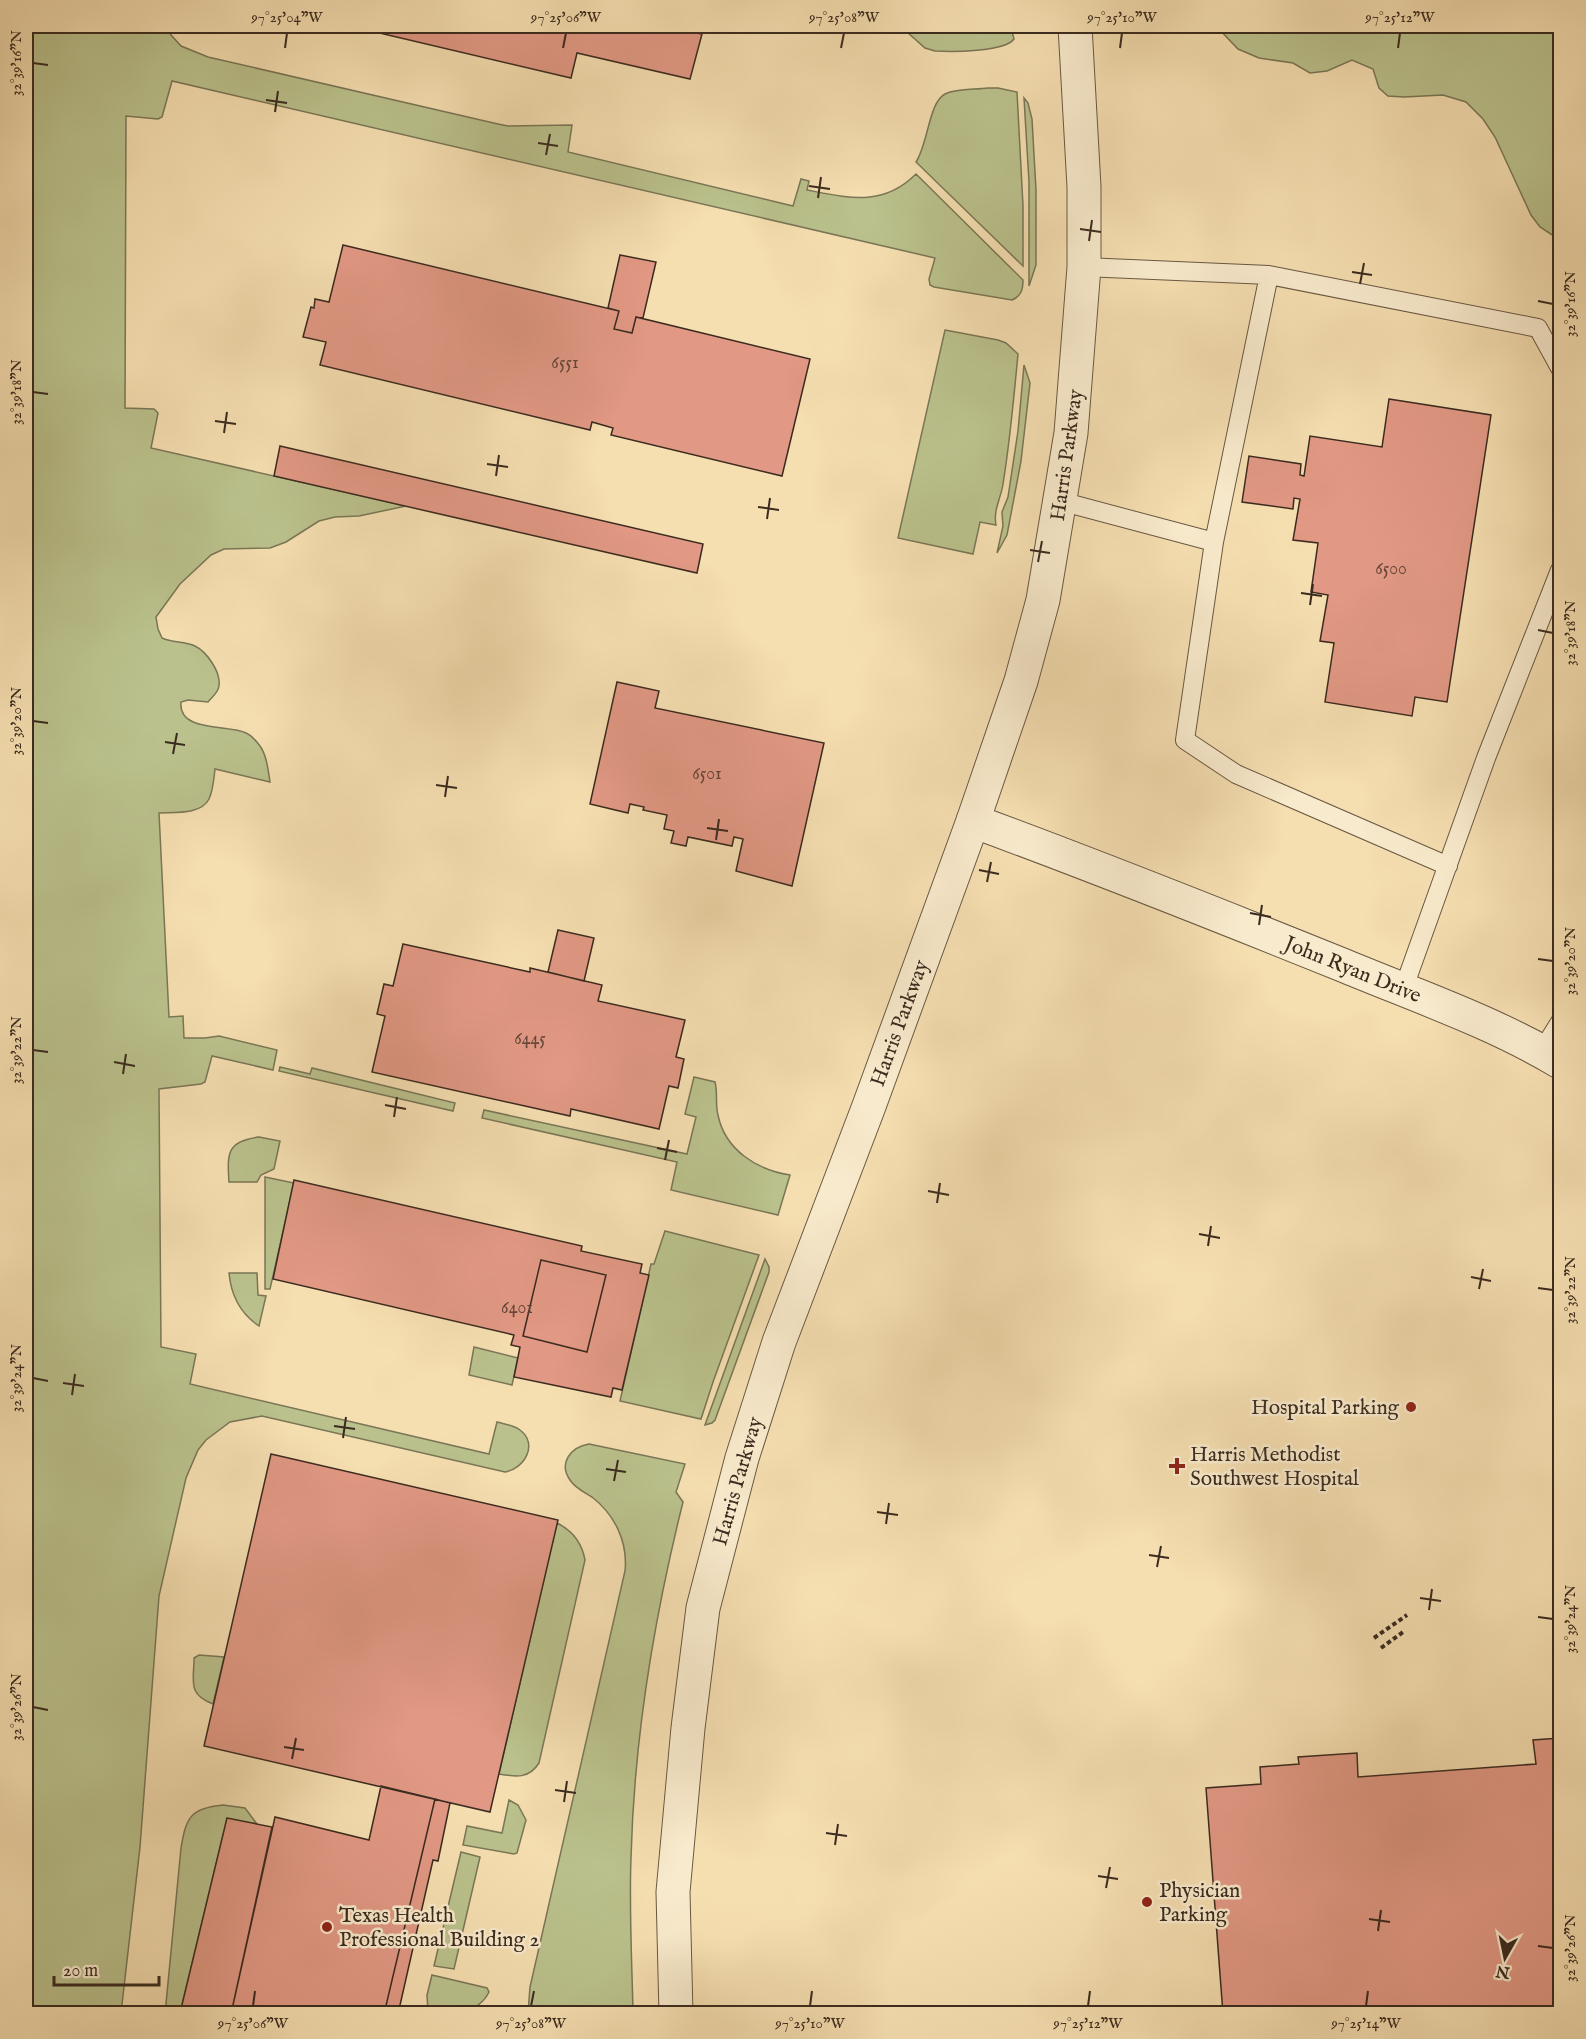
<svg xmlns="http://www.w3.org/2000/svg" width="1586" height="2039" viewBox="0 0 1586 2039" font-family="'IM FELL English',serif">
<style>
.green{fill:#bac18c;stroke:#7a7656;stroke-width:1.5}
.building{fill:#e19884;stroke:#3b2b1f;stroke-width:1.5}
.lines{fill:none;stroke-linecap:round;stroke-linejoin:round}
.service-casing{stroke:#6a5843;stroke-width:20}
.minor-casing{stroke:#6a5843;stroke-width:35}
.tertiary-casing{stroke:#6a5843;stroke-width:35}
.path{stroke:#3b2b1f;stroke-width:4;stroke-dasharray:4.5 3;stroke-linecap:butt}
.service{stroke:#f8eacc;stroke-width:18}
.minor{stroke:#f8eacc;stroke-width:33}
.tertiary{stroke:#f8eacc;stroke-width:33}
.ticks{fill:none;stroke:#3b2b1f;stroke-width:2}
.poi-dot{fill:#8f2418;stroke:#f8eacc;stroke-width:2}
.labels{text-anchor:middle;stroke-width:5;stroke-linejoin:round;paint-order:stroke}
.number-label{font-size:18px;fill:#644638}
.street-label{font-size:21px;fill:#3b2b1f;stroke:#f8eacc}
.poi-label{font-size:21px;fill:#3b2b1f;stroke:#f8eacc;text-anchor:start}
.neatline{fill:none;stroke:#3b2b1f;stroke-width:2}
.ticks-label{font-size:15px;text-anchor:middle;fill:#3b2b1f}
</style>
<rect width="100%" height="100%" fill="#f5deb0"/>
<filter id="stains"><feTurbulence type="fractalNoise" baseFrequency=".00333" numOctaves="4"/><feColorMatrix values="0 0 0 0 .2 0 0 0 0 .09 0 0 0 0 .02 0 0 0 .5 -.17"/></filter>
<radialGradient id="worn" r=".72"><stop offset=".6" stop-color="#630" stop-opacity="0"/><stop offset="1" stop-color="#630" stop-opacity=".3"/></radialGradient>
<path class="green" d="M26,26H163L181,46L208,57L498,124L508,126L572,125L568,152L793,206L801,179L809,181L807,190C849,198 883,207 916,174L1023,280C1023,290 1021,296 1012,300L934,287L930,285L929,279L935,258L172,81L162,117L158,119L126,116L125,408L154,409L158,413L151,448L406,506L359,516L335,517L319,521L286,542L270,548L224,549L211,555L180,584L156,617L158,629L162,638C173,643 184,641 195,646C207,652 221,672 219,686C218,693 212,697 208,702L188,700L181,702C178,733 229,724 246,733C251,735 257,742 260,746C267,756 268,770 270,782L215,769C214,778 213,791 209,799C201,815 174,812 159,813L169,1017L183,1016L184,1038H205L219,1036L277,1050L273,1070L212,1056L205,1082L201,1084L159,1089L161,1347L196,1354L190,1384L489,1454L497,1422C504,1424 514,1425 520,1430C539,1444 524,1469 505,1472L262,1416L230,1422L206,1440L198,1450L186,1478L159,1596L140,1847L121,2013L26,2014Z
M913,26H1014L1012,31L1014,39C1005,52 951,52 935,51L925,48L907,32Z
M1216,26H1560V240L1540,227L1531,215L1495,137L1483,119L1466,102L1443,95L1404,97L1388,96L1379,88L1373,69L1352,60L1327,71L1310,73L1293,63L1259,58L1238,49Z
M988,88H998L1017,92L1023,206V266L916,162C928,144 929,102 945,94C958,88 974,90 988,88Z
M1024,98L1028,103L1032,119L1036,190V265L1029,286V182Z
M945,330L998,340L1006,343L1018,354C1014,397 1010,441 1003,484C1001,498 993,510 996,525L980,522L973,554L898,538Z
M1024,365L1030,383L1021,461L1007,535L997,553L1003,526L1002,512L1008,497L1018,431Z
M280,1067L310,1074L312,1068L455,1103L453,1111L279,1071Z
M694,1077L715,1082C718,1093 715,1104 718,1115C725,1150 757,1170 790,1175L778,1215L671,1190L677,1162L482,1118L484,1110L687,1154L696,1117L685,1114Z
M259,1137L280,1141L274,1169L261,1175L257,1182H229C227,1153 227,1141 259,1137Z
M265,1177L294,1183L270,1289H265Z
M665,1231L759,1255L713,1382L701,1419L620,1401L651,1264H654Z
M765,1259L769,1267V1272L715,1420L712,1423L705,1425Z
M229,1273H257L258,1295L266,1296L259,1326C241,1314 231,1295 229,1273Z
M474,1347L518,1358L512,1385L469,1375Z
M589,1444L685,1464L676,1492L683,1502C654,1618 634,1739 631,1858C629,1910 632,1962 633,2013H528L530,1987L625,1571C628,1542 615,1515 592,1497C584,1492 575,1488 570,1480C558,1463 571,1447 589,1444Z
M557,1523C573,1531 582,1543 585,1560L539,1763C529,1779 516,1777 499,1774Z
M199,1655L224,1657L213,1704C189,1695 193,1683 194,1662V1658Z
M509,1800L518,1805L526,1820L517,1853L514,1854L463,1845L467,1826L502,1833Z
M223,1805L245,1808L257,1824L227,1819L180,2013L165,2014L181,1848C186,1818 190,1808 223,1805Z
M461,1852L480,1857L454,1969L434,1966Z
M432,1975L487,1988L489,1992C478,2015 450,2014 428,2013L427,1995Z"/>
<path class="building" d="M350,26H687L686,31L702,34L690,79L577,53L571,78Z
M343,245L619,311L614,329L632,333L636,317L810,359L782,476L611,435L613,428L592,422L590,430L320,365L326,342L303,337L311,307L314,308L315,299L329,302Z
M620,255L656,262L643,318L636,317L632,333L614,329L619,311L608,308Z
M1389,399L1491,415L1447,702L1415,697L1412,716L1325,702L1334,643L1320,641L1328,595L1311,592L1318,543L1293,540L1300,499L1294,498L1293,509L1242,502L1249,456L1301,464L1300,475L1304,476L1310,436L1382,447Z
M280,446L703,544L697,573L274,476Z
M617,682L659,691L655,708L824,743L792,886L736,871L743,839L734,837L732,846L688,837L686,846L671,843L674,831L664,829L667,815L643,810L644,807L630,804L628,813L590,804Z
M1560,773V789L1553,784Z
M558,930L594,938L584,981L548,972Z
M403,944L530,972V968L602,985L598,1001L685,1020L676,1057L684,1059L678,1088L669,1086L659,1129L571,1109L570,1116L372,1072L385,1016L377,1014L384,984L393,986Z
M294,1180L582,1246L581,1251L642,1264L640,1273L649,1275L622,1390L613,1388L611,1397L514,1377L520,1347L511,1345L514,1335L273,1279Z
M541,1260L606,1275L587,1352L523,1336Z
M271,1454L558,1520L490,1812L204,1746Z
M1560,1738V2014H1223L1206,1788L1261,1784L1260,1767L1299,1764L1298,1757L1357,1753L1358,1777L1536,1764L1533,1740Z
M381,1786L435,1799L384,2014H231L275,1817L369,1840Z
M435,1799L450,1803L438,1861L433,1860L398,2014H384Z
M227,1818L272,1827L231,2014L180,2013Z"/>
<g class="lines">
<g class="service-casing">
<path id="service" d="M1084,267L1269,275L1538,328L1560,368
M1060,501L1214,542L1185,740L1236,774L1448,866
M1214,542L1269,275
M1403,990L1486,758L1560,570
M1542,1051L1560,1022"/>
</g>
<g class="minor-casing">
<path id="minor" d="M973,821C1098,867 1221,916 1345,966C1417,996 1493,1022 1560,1062"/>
</g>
<g class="tertiary-casing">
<path id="tertiary" d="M676,2014L673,1892L688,1728L703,1608L742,1458L779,1342L869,1106L973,821L1021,681L1043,600L1071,433L1084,267V187L1075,26"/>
</g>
<path class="path" d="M1374,1638L1407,1615
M1381,1648L1403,1632"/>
<use href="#service" class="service"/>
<use href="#minor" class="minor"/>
<use href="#tertiary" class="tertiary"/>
</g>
<path class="ticks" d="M285,48L287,33M563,48L566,33M841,48L844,33M1120,48L1122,33M1398,48L1400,33M33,63L48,65M266,100L287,103M275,112L278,91M538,143L558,146M546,155L550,134M809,186L830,189M818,198L821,177M1080,229L1101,232M1089,241L1092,220M1352,272L1372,275M1360,284L1364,263M1538,301L1553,304M33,392L48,394M215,421L236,424M224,433L227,412M487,464L508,467M496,476L499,455M758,507L779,510M767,519L770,498M1030,550L1050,553M1038,562L1042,541M1301,593L1322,596M1310,605L1313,584M1538,630L1553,633M33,721L48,723M165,742L185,745M173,754L177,733M436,785L457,788M445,797L448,776M707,828L728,831M716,840L719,819M979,870L999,874M987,882L991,862M1250,913L1271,917M1259,925L1262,905M1538,959L1553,961M33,1050L48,1052M114,1062L135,1066M123,1074L126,1054M385,1105L406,1109M394,1117L397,1097M657,1148L677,1152M665,1160L669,1140M928,1191L949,1195M937,1203L940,1183M1199,1234L1220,1238M1208,1246L1211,1226M1471,1277L1491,1281M1538,1288L1553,1290M1479,1289L1483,1269M33,1378L48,1381M63,1383L84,1386M72,1395L75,1374M334,1426L355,1429M343,1438L346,1417M606,1469L626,1472M614,1481L618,1460M877,1512L898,1515M886,1524L889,1503M1149,1555L1169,1558M1157,1567L1161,1546M1420,1598L1441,1601M1429,1610L1432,1589M1538,1617L1553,1619M33,1707L48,1710M284,1747L304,1750M292,1759L296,1738M555,1790L576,1793M564,1802L567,1781M826,1833L847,1836M835,1845L838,1824M1098,1876L1118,1879M1106,1888L1110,1867M1369,1919L1390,1922M1378,1931L1381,1910M1538,1946L1553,1948M253,2006L255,1991M531,2006L534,1991M810,2006L812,1991M1088,2006L1090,1991M1366,2006L1368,1991"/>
<g class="poi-dot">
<circle cx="1411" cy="1407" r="6"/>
<path d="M1174 1457h6v6h6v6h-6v6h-6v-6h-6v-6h6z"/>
<circle cx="1147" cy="1902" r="6"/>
<circle cx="327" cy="1927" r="6"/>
</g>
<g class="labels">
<g class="number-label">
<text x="565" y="368">6551</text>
<text x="1391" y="574">6500</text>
<text x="707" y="779">6501</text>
<text x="530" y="1044">6445</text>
<text x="517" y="1313">6401</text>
</g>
<g class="street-label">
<text transform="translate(1066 455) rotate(-82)" y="7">Harris Parkway</text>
<text transform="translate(1353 969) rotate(22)" y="7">John Ryan Drive</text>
<text transform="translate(899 1023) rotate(-70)" y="7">Harris Parkway</text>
<text transform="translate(737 1481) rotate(-74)" y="7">Harris Parkway</text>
</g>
<g class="poi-label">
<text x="1399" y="1414" text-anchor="end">Hospital Parking</text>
<text x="1190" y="1461">Harris Methodist<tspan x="1190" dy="24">Southwest Hospital</tspan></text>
<text x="1159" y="1897">Physician<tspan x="1159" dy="24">Parking</tspan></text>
<text x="339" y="1922">Texas Health<tspan x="339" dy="24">Professional Building 2</tspan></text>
</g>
</g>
<rect width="1586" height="2039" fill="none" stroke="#f5deb0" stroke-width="66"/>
<g transform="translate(1505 1958) rotate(189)" stroke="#f8eacc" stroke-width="4.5" paint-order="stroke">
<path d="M0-4.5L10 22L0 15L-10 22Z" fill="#3b2b1f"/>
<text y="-9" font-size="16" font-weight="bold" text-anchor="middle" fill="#3b2b1f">N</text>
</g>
<path d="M54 1976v9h105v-9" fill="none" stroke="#3b2b1f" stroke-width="3"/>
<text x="63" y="1976" font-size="18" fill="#3b2b1f" stroke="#f8eacc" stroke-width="4.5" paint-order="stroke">20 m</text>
<rect x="33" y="33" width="1520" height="1973" class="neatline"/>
<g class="ticks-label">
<text x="287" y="22">97°25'04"W</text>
<text x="566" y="22">97°25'06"W</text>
<text x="844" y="22">97°25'08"W</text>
<text x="1122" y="22">97°25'10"W</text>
<text x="1400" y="22">97°25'12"W</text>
<text transform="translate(16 63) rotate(-90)" y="5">32°39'16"N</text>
<text transform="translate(1570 304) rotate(-90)" y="5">32°39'16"N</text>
<text transform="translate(16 392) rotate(-90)" y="5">32°39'18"N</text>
<text transform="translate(1570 633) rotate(-90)" y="5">32°39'18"N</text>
<text transform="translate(16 721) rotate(-90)" y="5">32°39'20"N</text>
<text transform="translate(1570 961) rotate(-90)" y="5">32°39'20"N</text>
<text transform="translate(16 1050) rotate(-90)" y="5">32°39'22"N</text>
<text transform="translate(1570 1290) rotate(-90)" y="5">32°39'22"N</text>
<text transform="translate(16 1378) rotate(-90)" y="5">32°39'24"N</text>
<text transform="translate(1570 1619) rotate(-90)" y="5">32°39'24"N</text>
<text transform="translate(16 1707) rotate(-90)" y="5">32°39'26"N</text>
<text transform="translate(1570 1948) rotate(-90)" y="5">32°39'26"N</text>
<text x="253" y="2028">97°25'06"W</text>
<text x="531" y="2028">97°25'08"W</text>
<text x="810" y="2028">97°25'10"W</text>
<text x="1088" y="2028">97°25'12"W</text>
<text x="1366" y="2028">97°25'14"W</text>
</g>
<rect width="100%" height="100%" filter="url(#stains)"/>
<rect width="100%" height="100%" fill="url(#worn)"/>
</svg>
